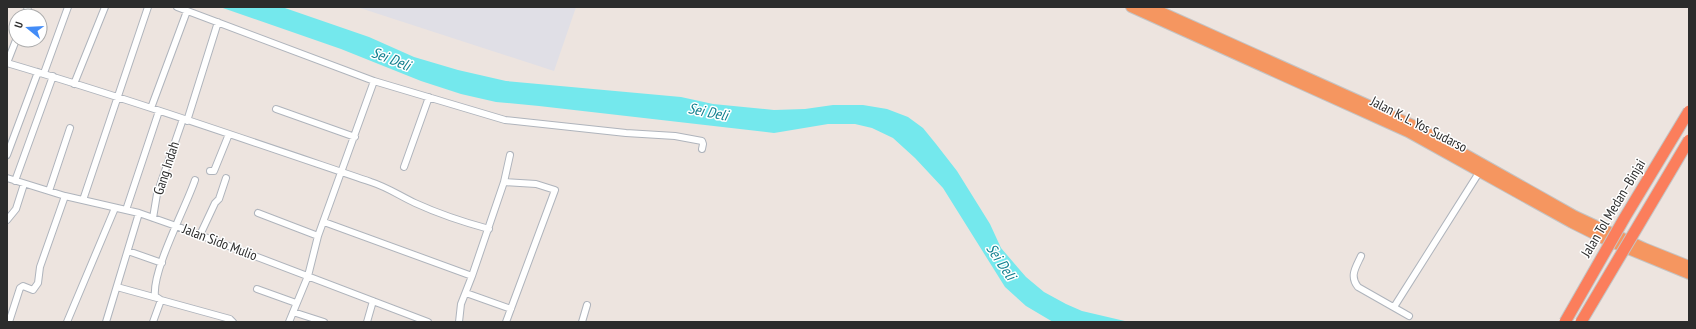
<svg xmlns="http://www.w3.org/2000/svg" width="1696" height="329" viewBox="0 0 1696 329" font-family="'PT Sans Narrow',sans-serif">
<style>
.industrial{fill:#e0dfe6}
.water{fill:#74e8ed}
.lines{fill:none;stroke-linecap:round;stroke-linejoin:round}
.minor-casing{stroke:#afb4bc;stroke-width:8}
.trunk-casing{stroke:#c4c4c4;stroke-width:12}
.minor{stroke:#fff;stroke-width:6}
.trunk{stroke:#f59660;stroke-width:10}
.motorway-bridge-casing{stroke:#c4c4c4;stroke-width:13;stroke-linecap:butt}
.motorway-bridge{stroke:#fb7e5c;stroke-width:11}
.labels{text-anchor:middle;stroke-width:3;stroke-linejoin:round;paint-order:stroke}
.street-label{font-size:14px;fill:#2c2c2c;stroke:#fff}
.water-label{font-size:15px;font-style:italic;fill:#107f8e;stroke:#fff}
</style>
<rect width="100%" height="100%" fill="#ede4df"/>
<path class="industrial" d="M357,7H576L554,71Z"/>
<path class="water" d="M220,7H282L369,37L414,57L458,70L506,81L681,97L713,104L774,110L805,109L833,105H863L887,109L908,117L923,128L936,144L957,171L990,224L1001,248L1026,277L1044,292L1066,304L1082,311L1129,322H1053L1026,306L1005,287L943,188L915,158L893,138L872,128L855,124H828L774,133L539,106L496,102L461,94L421,81L341,49Z"/>
<g class="lines">
<g class="minor-casing">
<path id="minor" d="M177,7L374,81
M25,16L28,7
M7,63C129,99 250,141 371,182C387,187 400,196 415,203C439,214 463,222 489,229
M7,63L16,40
M44,73L68,7
M74,84L105,7
M151,108L187,11
M276,109L355,137
M187,121L218,22
M7,155L38,72
M404,167L429,97
M210,171H214L229,134
M7,178L65,196L139,213L176,226L428,322
M195,180C186,207 152,270 155,296L161,300L230,319L233,322
M15,181L53,76
M504,182L510,155
M49,191L70,128
M83,200L148,7
M126,210L159,111
M258,213L318,236
M153,218L157,194L183,119
M7,220L16,209L24,184
M324,222L472,276
M200,235L215,203L219,199L226,178
M128,251L162,263
M1361,256C1356,267 1349,276 1358,287L1409,316
M117,287L157,298
M257,289L296,303
M466,293L511,309
M1394,307L1480,171
M293,312L324,322
M9,322L20,288L23,286L33,290L38,283L40,267L65,196
M67,322L115,208
M106,322L139,213
M153,322L161,300
M289,322L308,276L318,236L374,81L505,120L626,133L675,136L702,141L703,144L702,149
M367,322L373,301
M459,322L461,304L472,276L504,182L536,184L555,190L506,322
M582,322L587,305"/>
</g>
<g class="trunk-casing">
<path id="trunk" d="M1131,7L1408,132L1572,223L1604,239L1689,274
M1150,7L1415,126L1575,216L1644,248L1689,266"/>
</g>
<use href="#minor" class="minor"/>
<use href="#trunk" class="trunk"/>
<g class="motorway-bridge-casing">
<path id="motorway-bridge" d="M1565,322L1625,217L1689,111
M1581,322L1689,140"/>
</g>
<use href="#motorway-bridge" class="motorway-bridge"/>
</g>
<g class="labels">
<g class="street-label">
<text transform="translate(1419 124) rotate(27)" y="5">Jalan K. L. Yos Sudarso</text>
<text transform="translate(166 168) rotate(-72)" y="5">Gang Indah</text>
<text transform="translate(1613 208) rotate(-59)" y="5">Jalan Tol Medan–Binjai</text>
<text transform="translate(220 242) rotate(21)" y="5">Jalan Sido Mulio</text>
</g>
<g class="water-label">
<text transform="translate(391 59) rotate(21)" y="5">Sei Deli</text>
<text transform="translate(708 112) rotate(11)" y="5">Sei Deli</text>
<text transform="translate(1001 262) rotate(56)" y="5">Sei Deli</text>
</g>
</g>
<rect width="1696" height="329" fill="none" stroke="#2c2c2c" stroke-width="16"/>
<g transform="translate(28 28) rotate(288)"><circle r="19" fill="#ffffff" stroke="#ababab"/>
<path d="M0-3L7 15L0 10L-7 15Z" fill="#438cf7"/>
<text y="-6" font-size="11" font-weight="bold" text-anchor="middle" fill="#2c2c2c">U</text>
</g>
</svg>
